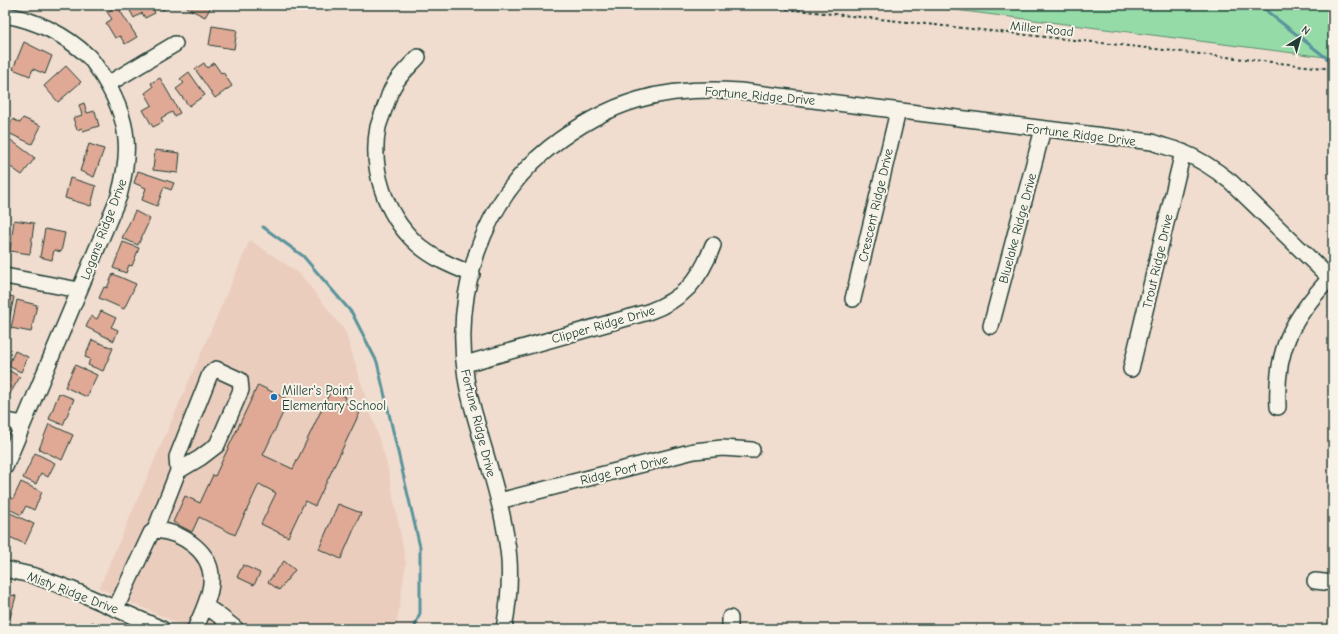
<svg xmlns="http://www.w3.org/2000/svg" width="1338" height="634" viewBox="0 0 1338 634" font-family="'Comic Neue',sans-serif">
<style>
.built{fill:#ebcdbe}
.green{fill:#95dba8;stroke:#5a8c6e}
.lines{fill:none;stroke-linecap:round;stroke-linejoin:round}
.stream{stroke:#5a939c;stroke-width:3}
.building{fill:#dfa995;stroke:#1f3d34}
.minor-casing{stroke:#1f3d34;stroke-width:18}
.path{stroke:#1f3d34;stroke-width:2;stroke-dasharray:3 3;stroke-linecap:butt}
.minor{stroke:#f7f3e8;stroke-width:15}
.poi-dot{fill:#1f6fb2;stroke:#f7f3e8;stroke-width:1.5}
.labels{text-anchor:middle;stroke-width:4;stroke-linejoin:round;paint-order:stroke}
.street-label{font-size:13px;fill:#1f3d34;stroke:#f7f3e8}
.poi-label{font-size:13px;fill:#1f3d34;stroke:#f7f3e8;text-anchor:start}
</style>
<rect width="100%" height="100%" fill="#f0ddcf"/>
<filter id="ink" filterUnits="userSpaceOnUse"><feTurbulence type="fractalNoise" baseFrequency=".025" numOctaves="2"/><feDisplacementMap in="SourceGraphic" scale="8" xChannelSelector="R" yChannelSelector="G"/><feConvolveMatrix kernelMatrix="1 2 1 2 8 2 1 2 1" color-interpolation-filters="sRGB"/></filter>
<g filter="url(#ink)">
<path class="built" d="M250,240L300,274L345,331L387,464L406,563L396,629H191L99,588Z"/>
<path class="green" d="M916,5H1333V58Z"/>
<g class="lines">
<path class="stream" d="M1262,5L1269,13L1333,63
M263,227L303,256L352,313L377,362L420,547V613L414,629"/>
</g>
<path class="building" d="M61,5H73L71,9Z
M127,5H151L155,13L145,18L142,13L134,18Z
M160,5H171V6L162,10Z
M189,5H212L205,17L187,8Z
M117,6L137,37L125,44L120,36L115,38L106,23L112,19L107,12Z
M212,26L237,30L234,49L209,45Z
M24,42L52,56L45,74L33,69L30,76L13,69Z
M204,63L207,68L214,63L221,73L223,72L232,86L215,98L195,69Z
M66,66L81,82L58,102L44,86Z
M189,72L205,95L189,106L176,89L184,83L180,79Z
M160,78L180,113L174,116L172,112L161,118L163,122L153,127L143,110L152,105L145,93L153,87L151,83Z
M84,103L87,113L95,111L99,126L83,131L82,128L77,130L73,118L82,115L79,105Z
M23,118L41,126L32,144L6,132L13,119L20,123Z
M8,138L35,158L22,175L5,163V142Z
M89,144L104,149L94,177L80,171Z
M155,150L180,153L178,173L153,170Z
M138,171L174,183L171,190L164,187L157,206L142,200L146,188L134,183Z
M70,178L96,186L91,206L65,198Z
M135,211L150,219L138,245L122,238Z
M14,220L34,223L30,254L10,251Z
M45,229L65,233L61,252L54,250L52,260L40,257Z
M123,242L139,248L132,266L129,265L126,273L113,268Z
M113,274L136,284L124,309L99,298L104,287L107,288Z
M5,295L14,297L8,325L5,324Z
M17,300L37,305L31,332L11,328Z
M101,311L116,318L111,327L118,330L114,341L86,327L91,316L97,319Z
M92,340L113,348L103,371L88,365L90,359L85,357Z
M15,351L28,357L21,372L8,366Z
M75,365L97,375L87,397L65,387Z
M5,368L20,377L8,397L5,395Z
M258,385L289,400L263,455L293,469L331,390L346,397L344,402L361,410L315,506L305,501L288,537L261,524L276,493L259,484L235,535L199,517L192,532L173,522L185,496L200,503L213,475L215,476Z
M59,393L74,399L63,425L49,419Z
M49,424L73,435L62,460L39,449Z
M35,453L55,463L48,477L41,473L36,484L23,478Z
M21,482L42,492L34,510L26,506L21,515L5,507V495L13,499Z
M338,504L361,513L341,559L319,549Z
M8,512L34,524L25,544L5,535L9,526L5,524V519Z
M284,561L295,570L279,590L268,582Z
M243,565L260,573L254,585L237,577Z
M5,594L16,596L10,618L5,616Z
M92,622L105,629H89Z"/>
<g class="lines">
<g class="minor-casing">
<path id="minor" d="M5,15C36,20 66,35 89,57C92,60 95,65 98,69C112,90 124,113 126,139C128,158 124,177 119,196L5,467
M418,57C409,67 399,75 393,87C389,93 388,100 385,107C383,113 380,120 378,127C370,169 385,214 416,243C432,258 452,266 472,274
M108,84L175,44
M5,276L79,290
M853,299L898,111
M991,326L1043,129
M465,364L648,312C684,299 700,280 713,245
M1131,369L1183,152
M1278,407C1275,349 1292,319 1330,278
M5,421L23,424
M499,501L694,451L722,448L752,450
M155,530L178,471L200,458L217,445L241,390L240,380L216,369L210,374L177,457L178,471
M5,569L35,576L73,590L162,629
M1315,581L1333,583
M205,606L217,614L236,629
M116,608L151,533L155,530C182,532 214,552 211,583C210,598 201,615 195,629
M504,629C509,601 512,571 507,543C502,507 491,472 481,438C476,418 469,399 466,378C453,294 481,203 549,148C610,100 663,86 740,91L1152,142C1162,146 1172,148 1182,152C1200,159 1216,170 1231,182L1333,281
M730,629V618"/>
</g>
<path class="path" d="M750,5L1120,45L1333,69"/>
<use href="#minor" class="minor"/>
</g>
</g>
<circle class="poi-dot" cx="274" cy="397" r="4"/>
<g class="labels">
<g class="street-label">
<text transform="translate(1042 28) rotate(6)" y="5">Miller Road</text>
<text transform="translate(760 95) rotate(5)" y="5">Fortune Ridge Drive</text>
<text transform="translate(1081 134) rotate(7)" y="5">Fortune Ridge Drive</text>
<text transform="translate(875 205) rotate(-77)" y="5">Crescent Ridge Drive</text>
<text transform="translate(1017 228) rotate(-75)" y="5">Bluelake Ridge Drive</text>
<text transform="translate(103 229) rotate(-69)" y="5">Logans Ridge Drive</text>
<text transform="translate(1157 261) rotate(-77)" y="5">Trout Ridge Drive</text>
<text transform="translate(603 324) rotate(-16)" y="5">Clipper Ridge Drive</text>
<text transform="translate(479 423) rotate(76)" y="5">Fortune Ridge Drive</text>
<text transform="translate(624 469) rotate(-14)" y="5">Ridge Port Drive</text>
<text transform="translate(73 592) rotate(21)" y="5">Misty Ridge Drive</text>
</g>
<g class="poi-label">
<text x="282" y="395">Miller's Point<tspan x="282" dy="15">Elementary School</tspan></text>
</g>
</g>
<rect width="1338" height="634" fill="none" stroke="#f7f3e8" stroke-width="20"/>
<rect x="10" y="10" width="1318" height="614" fill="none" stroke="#1f3d34" stroke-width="1.5" filter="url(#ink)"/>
<g transform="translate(1300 38) rotate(37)" stroke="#f7f3e8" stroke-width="3" paint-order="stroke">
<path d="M0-3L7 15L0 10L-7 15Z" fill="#1f3d34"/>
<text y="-6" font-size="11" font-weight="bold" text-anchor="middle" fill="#1f3d34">N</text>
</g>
</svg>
